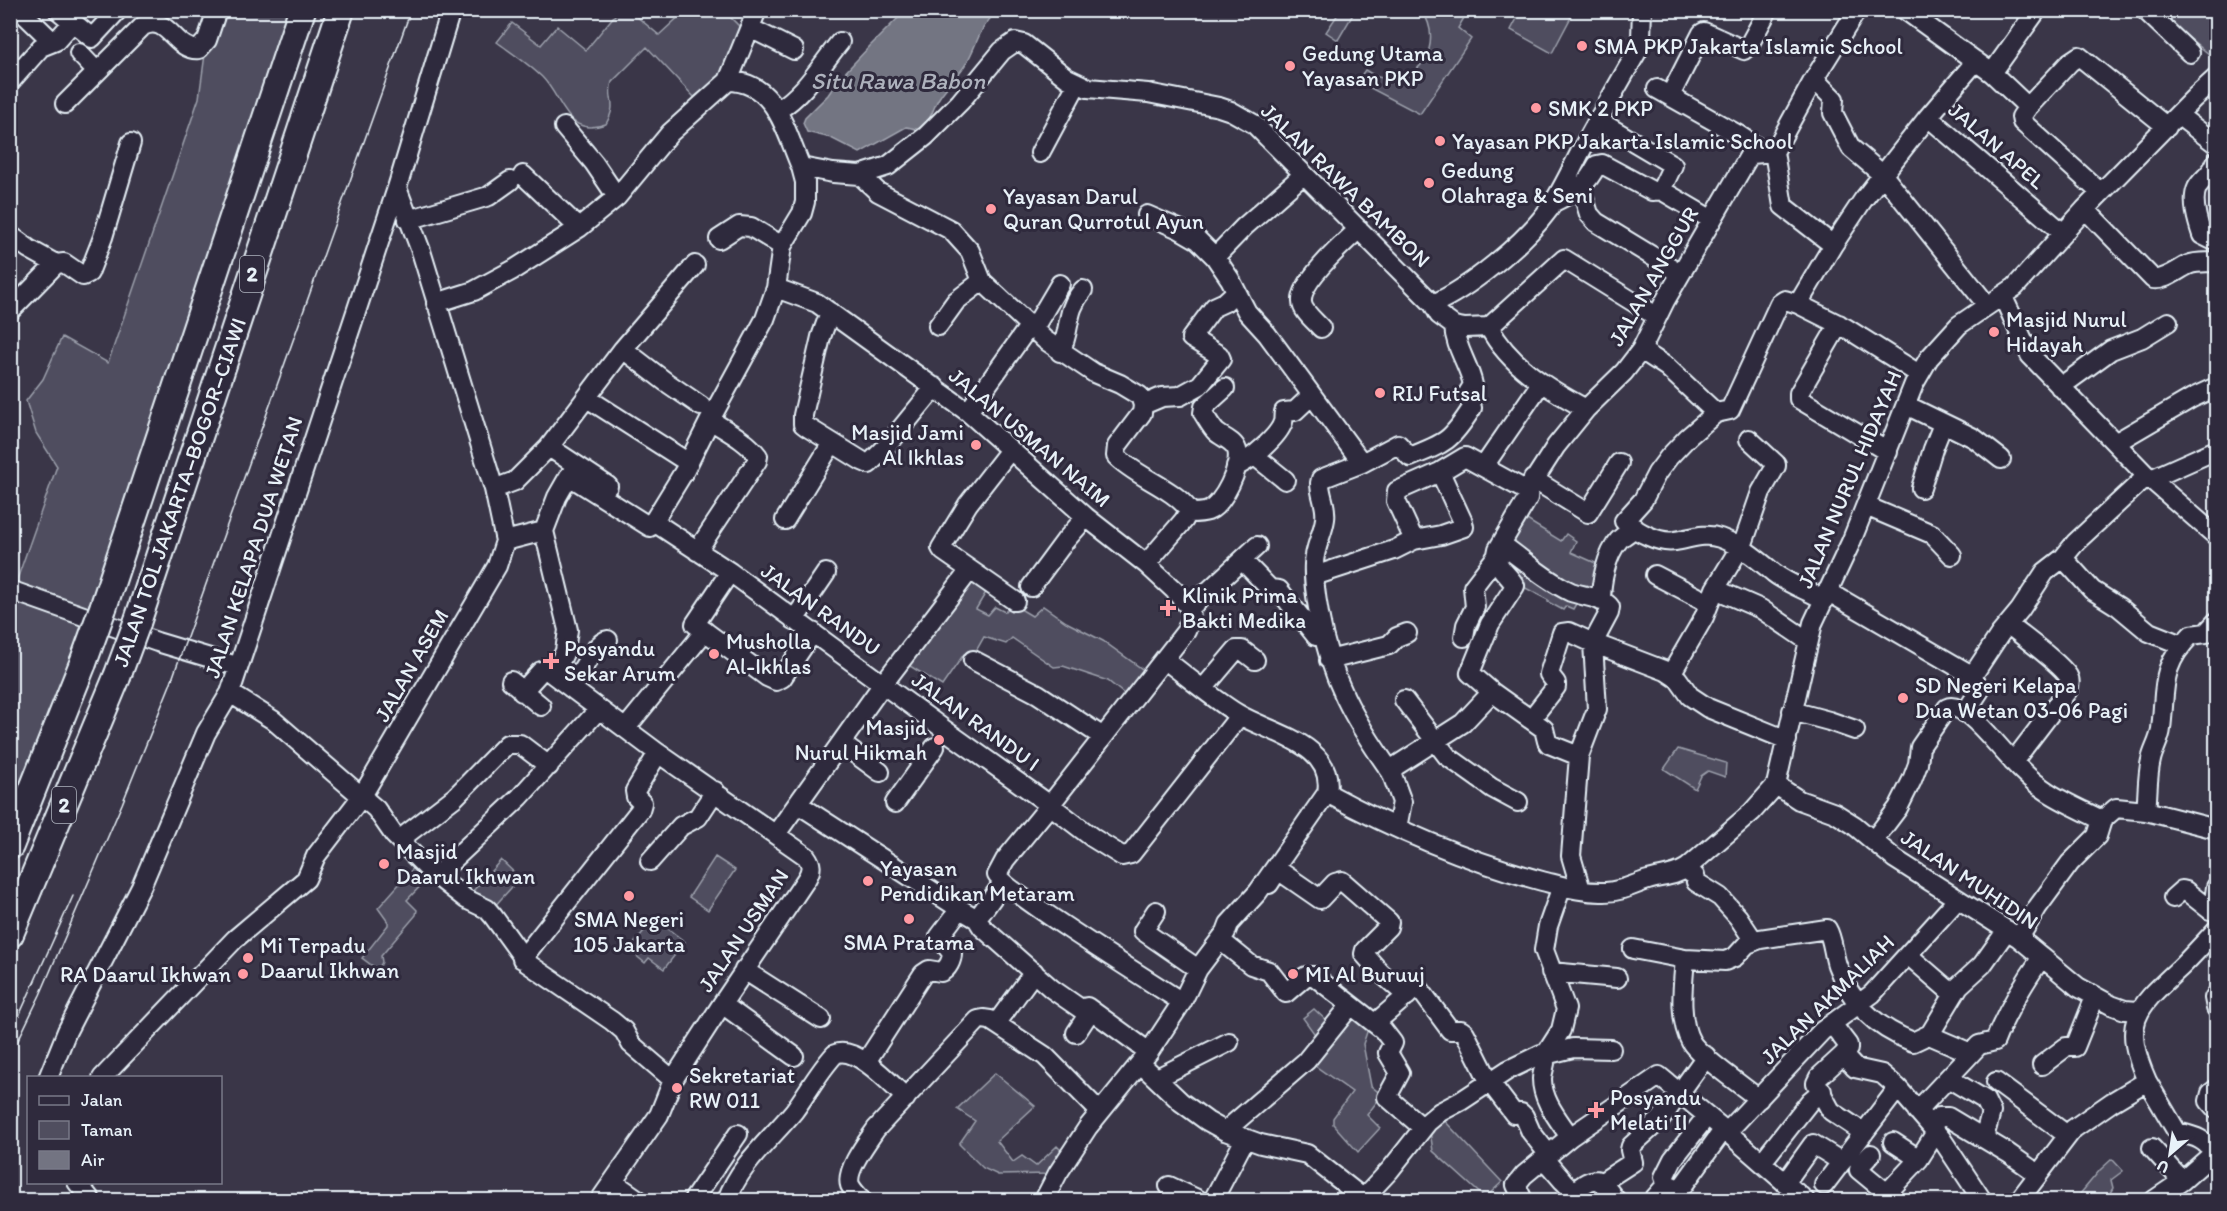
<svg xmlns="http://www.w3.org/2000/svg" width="2227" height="1211" viewBox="0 0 2227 1211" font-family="Itim,sans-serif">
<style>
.green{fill:#504e5f;stroke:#9ca0ac;stroke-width:1.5}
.water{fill:#737482;stroke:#a2a6b1;stroke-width:1.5}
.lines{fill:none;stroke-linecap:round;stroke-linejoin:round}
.minor-casing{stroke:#e8f1f8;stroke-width:22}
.highway-casing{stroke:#e8f1f8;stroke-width:30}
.minor{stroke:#2f2a3d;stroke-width:18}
.highway{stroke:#2f2a3d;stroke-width:26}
.tram{stroke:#e8f1f8;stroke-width:1.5}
.highway-bridge-casing{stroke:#e8f1f8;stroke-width:30;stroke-linecap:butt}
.highway-bridge{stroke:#2f2a3d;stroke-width:26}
.poi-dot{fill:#ff9aa2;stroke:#2f2a3d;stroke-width:2}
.labels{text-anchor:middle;stroke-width:6;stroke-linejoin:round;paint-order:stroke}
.shield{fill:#2f2a3d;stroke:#b0b5c0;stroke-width:1.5}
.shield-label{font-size:21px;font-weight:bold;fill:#e8f1f8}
.poi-label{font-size:22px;fill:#e8f1f8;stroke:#2f2a3d;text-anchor:start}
.street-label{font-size:22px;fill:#e8f1f8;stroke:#2f2a3d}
.water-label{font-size:24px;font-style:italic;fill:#aeb2bd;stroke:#2f2a3d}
</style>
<rect width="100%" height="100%" fill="#3a3648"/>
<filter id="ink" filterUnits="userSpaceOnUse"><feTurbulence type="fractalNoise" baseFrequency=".0167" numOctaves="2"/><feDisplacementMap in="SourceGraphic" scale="12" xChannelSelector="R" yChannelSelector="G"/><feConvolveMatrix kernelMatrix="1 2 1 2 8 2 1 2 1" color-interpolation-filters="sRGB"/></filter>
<g filter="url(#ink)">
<path class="green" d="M619,10L630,11L659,35L685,11H724L739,26L743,35L724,73L694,97L647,47L612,82C606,100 619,101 606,124C565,138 564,99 542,77C529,64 512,53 497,42L512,23L541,45L557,26L586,50Z
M218,11H302L93,620L11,846V590L13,591L57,466L36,433L26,401L43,379L62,337L108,363L199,98L207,40Z
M1340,11H1355L1338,40L1326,32Z
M1422,11H1468L1458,28L1471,39L1420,114L1357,81L1365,70C1369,72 1374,76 1378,77C1419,89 1445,43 1422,11Z
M1521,11H1559L1571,17L1552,53L1511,30Z
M2156,11H2216V58L2215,59Z
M1522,517L1561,541L1566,534L1576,541L1571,552L1600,565L1595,582L1613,591L1606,605L1580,597L1573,609L1566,606L1563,610L1548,602V600L1518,584L1501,564Z
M967,576L988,589L976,609L988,615L995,607L1005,612L1012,604L1032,616L1043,606L1066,622L1103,641L1149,674L1129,698L1108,681L1063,666L1054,667L1012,638L1006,644L984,637L972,658L964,654L942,686L902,661Z
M1678,749L1726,763L1725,777L1708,771L1701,776L1695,789L1664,769Z
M715,857L735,870L708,910L689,897Z
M501,860L520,878L492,909L472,892Z
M417,864L430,876L407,900L417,910L416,915L381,956L382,962L378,970L362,958L388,925V922L378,908Z
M654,918L685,942L664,969L649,958L645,963L629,950Z
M1348,1006L1370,1023L1363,1044L1371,1086L1382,1095L1367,1115L1380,1128L1358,1152L1333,1124V1118L1352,1092L1304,1058L1316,1040L1314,1033L1303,1018L1314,1009L1330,1024Z
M995,1073L1035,1106L997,1141L1013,1162L1022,1156L1036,1166L1057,1146L1063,1152L1049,1174L998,1175L983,1168L959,1144L975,1121L957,1109Z
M1443,1119L1502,1182L1485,1198L1433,1151L1430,1131Z
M2112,1159L2123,1171L2111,1180L2113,1188L2106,1200H2075L2100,1170Z"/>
<path class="water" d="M908,10L997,11C978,30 979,40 967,62C959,76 947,85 939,98C933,107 930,125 919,129C915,130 910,127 906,127L860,153L831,138L807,132L803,123L805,118L828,95L839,79L870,46L902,14Z"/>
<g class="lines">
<g class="minor-casing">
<path id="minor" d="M20,10L53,42
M58,10L92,38L118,10
M1905,10L1992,73L2028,107L2070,62L2079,56L2167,127
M2145,10L2190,53
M750,28L794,50
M79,53L97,72
M1976,61L1928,117L2063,233
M1992,73L2037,10
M1814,79L1834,99L1833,113L1851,148L1883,175L1987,305
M728,81L757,10
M10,82L41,47L56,41L73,22
M1657,89L1737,134L1766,153
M1670,96L1702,33L1704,32L1744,50L1749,45L1768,10
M65,104L143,26C168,13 175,52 199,49L207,40L217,10
M2028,107L2021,117L2022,122L2101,193
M778,110C805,94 821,65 840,42
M2178,115L2216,144
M1597,120L1673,165L1661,190
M564,127L594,163L617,197
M1774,152L1783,206L1833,245
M1040,153L1077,84
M523,175L579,228
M860,175L878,192L951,230L970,251L982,281L1045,340L1094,373L1120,384L1140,396L1143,405L1142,413L1117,446L1116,456C1136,477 1172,487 1189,510L1184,520L1146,564
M1581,188L1589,214L1596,222L1680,273
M1554,202C1577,190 1584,189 1597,165L1602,164L1652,191L1661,190L1712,220
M2085,209L2153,279C2165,281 2177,270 2188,265C2197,261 2207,263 2216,262
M1147,215L1179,229L1198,240L1215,257L1230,279L1247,312L1267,334L1362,463
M408,220L489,196L510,181
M10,235L29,249L56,264
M719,239L739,226L751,227L782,246
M2212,240L2202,235C2198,223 2191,201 2197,188C2202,178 2212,175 2216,162
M1215,257L1244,227L1303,175
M776,288L817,303L968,412L1086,517L1146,564L1174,590L1190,608L1191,619L1186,631L1050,805L1005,860L997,875C1003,889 1157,986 1182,1002
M2003,297L2030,355L2147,476L2216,536
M436,303L474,291L513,270L579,228L617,197L670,133L728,81C776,81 786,133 801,167L833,173L860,175L888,166L926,136L960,102L1002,51L1015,42L1024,44L1067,78L1088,88L1148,93L1219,107L1231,111L1254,124L1433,304L1439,315L1454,326L1465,328L1489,327L1564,259L1656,316
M1433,304C1468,289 1523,244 1546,213C1561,194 1570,171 1582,149C1600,116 1619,83 1638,50L1641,38L1642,10
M10,311L56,264L64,263L83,276L89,273L103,237L131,143
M830,312L821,337L803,415V424L807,427L862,461L869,464L886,447L935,387
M1839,324L1799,393V399L1888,452
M938,326L956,301L982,281
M1489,327C1509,366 1549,389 1586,409
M1034,328L1060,284
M1321,328C1315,321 1302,311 1302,302C1300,281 1345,242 1359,229
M623,349L666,382L701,406
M1641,350L1667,367L1716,413L1730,410L1779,304L1785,300L1798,304
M1060,352C1072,329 1064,312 1083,290
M1919,374L1846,328L1798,304L1833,245L1863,200L1928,117
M2060,387L2111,350L2142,338L2168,322
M587,398L681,458
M1143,405L1162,397L1180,396L1200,385L1221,359L1219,355L1191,338L1214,307L1225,302L1236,292
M1906,405L1974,438L2001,459
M968,412L1030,325
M1716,413L1688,437L1669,457L1657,473L1643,500L1624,521C1636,531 1659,544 1675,541C1690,539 1704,532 1720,538C1742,546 1756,558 1774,573C1788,584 1807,590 1823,599
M2115,443L2192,398L2216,387
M549,447L608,486
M1010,450L968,504L941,548L943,551L1015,601
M1255,456L1285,480
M1236,466C1249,462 1279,436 1283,422C1284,419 1283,416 1284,412L1295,411L1311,396
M1484,466L1541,383
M1533,479L1588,513L1619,463
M2151,479L2216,450
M1921,488L1933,449L1943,424
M494,489L515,481L549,447L623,349L695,265
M1866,506L1932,534L1952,555
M1189,513C1195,513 1202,513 1208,511C1223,505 1242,466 1237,450C1234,441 1223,438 1216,432C1211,427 1207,419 1203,413L1204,407L1225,388
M785,520L832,443
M654,522L730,572L945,730L1050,805L1093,838L1122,856L1131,854L1240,715
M544,531L557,497L569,476L650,527L685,470L710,420
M1414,540L1396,501L1397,491L1440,472L1465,457L1527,491
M505,541L544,531L568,630L565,651L554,675
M1501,544C1524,560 1545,580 1571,592C1582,596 1604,598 1610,607L1609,613L1593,643L1597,709L1579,756L1571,856L1581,890
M697,551L757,461L758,456C746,440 727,431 710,420L765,319L776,288L782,246L802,213L805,202V182L801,167
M2063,558L2092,590L2119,607L2149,632L2182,645
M1242,560L1270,589L1279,590L1316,636
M730,572L695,624L767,677L776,681L782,678L813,632
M1655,575L1709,603
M1314,576L1394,550L1414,540L1441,535L1464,527L1463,522L1440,472
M1031,587L1065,541L1086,517
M1715,589L1761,609L1808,641
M10,590L157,642L237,666
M1827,591L1968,673L1975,672L2000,634L2020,610L2045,572L2063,558L2076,542L2147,476
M1601,601C1601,582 1606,555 1619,540C1624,535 1630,532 1635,528
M1190,608L1257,546
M794,620L826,573
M2009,625C2022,636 2060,663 2068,676C2071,681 2070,685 2068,690L2013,762
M1464,637L1466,625L1475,607L1473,587L1496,557
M973,660L1038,694L1103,737
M1329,660L1389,645L1397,637L1407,633
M1671,674L1704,617L1715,589L1744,541L1761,492L1776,466V464L1749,439
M511,681L541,706
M571,688C579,677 595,641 608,640
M1203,689L1236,650H1242L1255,660
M522,692L541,671L547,670L658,753L806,856C812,864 812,869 807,878L722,1004L673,1080L659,1115L600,1200
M230,693L273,720L376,809L394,835L429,870L466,899L487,909L493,916L527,963L612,1021L624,1031L631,1044L673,1080
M1404,700L1447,756L1492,788L1518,802
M1792,711L1829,721L1855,730
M1965,713L1980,690L1971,673
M1531,719L1556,687V683L1549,674L1561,636L1562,633L1569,632L1593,643L1666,671L1678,679L1690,696L1708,708L1787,740
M626,728L705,631
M842,744L880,772
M1579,756L1549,744L1547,741L1544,729L1492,692L1470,673L1490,624L1515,586C1508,572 1493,568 1498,549L1528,498L1529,488L1556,446L1586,409L1624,372L1641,350L1665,301L1749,156L1752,154L1774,152L1814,79L1857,10
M1391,772C1354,720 1330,678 1319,614C1316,597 1313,581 1314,564C1314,548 1323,534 1325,519C1327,505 1320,496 1320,483L1321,479L1362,463L1398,444L1410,457C1446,443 1451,441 1472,408L1468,393L1473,385C1469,364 1455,348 1454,326
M1776,785L1799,800L1835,813L1854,825L1895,859L2019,938L2078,987L2111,1005L2125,1010L2138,1011
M1327,793C1395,830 1468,861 1542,881C1562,886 1584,893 1605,892C1621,892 1634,884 1648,880C1662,876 1675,876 1687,868L1752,812L1776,785L1813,623L1851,542L1914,384L1929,358L1959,325L2015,287L2085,209L2194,98L2216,78
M895,803L935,747
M798,804L960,909
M2146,811C2148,795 2147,776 2151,760C2153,750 2160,740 2161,729C2166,689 2159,667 2191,635L2206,633L2216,622
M1397,828L1402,802L1391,772L1396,766L1463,723L1492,692
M776,834L883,684L970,570
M399,840L455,797L507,744H520L549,766
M1873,841L1898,808L1912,780L1918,764L1920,747L1947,708C1961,701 1988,734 1997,744C2012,761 2029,780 2048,792C2065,803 2084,811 2102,820
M650,861L681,826L698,817L715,791
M1685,869L1695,876L1696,882L1720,897L1738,917L1754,941
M436,876L520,797L599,709
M1269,884L1278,870L1320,899L1335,883L1342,881L1389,922L1388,927L1365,950L1364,954L1380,972L1407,996
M1562,886L1548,926L1544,950L1566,1009L1561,1030L1545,1055C1547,1064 1542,1071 1542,1079C1542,1101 1559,1120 1570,1137
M2216,887L2214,902L2216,912
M2173,898L2182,890L2186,891L2210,910L2216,911
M1156,911L1143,931L1198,969
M977,919L982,927L1052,989L1081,1009L1087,1007L1149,1052
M2019,938L2037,908L2070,863L2097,836L2102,820L2116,808L2146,811L2216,829
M1220,940L1251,965L1269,971L1286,993L1306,976H1314L1383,1030L1393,1043L1388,1053L1400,1073L1387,1097L1423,1128
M1633,949L1685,959L1725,961L1735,957L1747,944L1760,939L1827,929C1833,939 1833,953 1837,965C1851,1004 1875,1027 1913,1042L1930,1034L1959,986L1982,965L2007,930
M1908,955L1953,994
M522,959L640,810L642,803L636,797L635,791L658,753
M1685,959C1683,984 1678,1019 1691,1042C1699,1056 1744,1087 1759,1099
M744,970L821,1019
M1551,972L1617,978
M2216,995L2214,998L2216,1008
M722,1004L794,1056
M1375,1023L1416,988H1419L1450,1030H1461L1465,1033L1489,1081L1514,1114L1521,1113L1524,1116L1531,1132L1549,1155
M996,1024L1034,972
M1832,1024L1848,1045V1049L1843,1055L1855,1068L1882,1074L1898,1088L1941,1138L1982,1200
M1076,1033L1091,1010
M1929,1035L1971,1053
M1843,1055L1819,1077L1816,1083L1831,1111L1864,1133
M866,1062L923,974L929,970L941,972C948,969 952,960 952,953L939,937L960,909L977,919L1003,883
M1140,1063L1181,1102L1207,1121L1225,1131L1261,1144L1307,1154L1364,1199
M2042,1065L2066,1047H2075L2095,997
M48,1078L67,1031L141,887L206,733L230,693L397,188L451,10
M102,1078L235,939L306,879L316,856L362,796L497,566L505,541L494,489L421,251L397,188
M1157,1078L1229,1042
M1948,1078L1985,1100L1991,1112L1984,1138
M2147,1081L2177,1132C2197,1137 2203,1138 2216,1154
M1996,1082L2067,1135
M2216,1089L2211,1093L2209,1101L2216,1109
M1917,1111L1979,1045L1995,1041C2007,1010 2023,984 2042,957
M1930,1125L1939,1117H1948L2008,1153L2038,1174
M1225,1131L1306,1061L1351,1005
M1727,1132L1822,1031L1872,994L1958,899
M1893,1142L1919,1159
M2152,1148L2182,1181
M1871,1154L1860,1166L1859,1170L1887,1193
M1544,1159L1563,1181L1574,1192
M1762,1162L1810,1101L1822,1091
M77,1182L91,1200
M613,1182L639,1200
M1602,1182L1633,1162L1630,1150L1631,1146L1661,1119L1706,1056
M1785,1183L1813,1144L1842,1162
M1667,1184L1679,1189L1682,1187L1724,1129
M1667,1184L1664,1177L1673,1159L1707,1116
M1824,1185L1898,1088
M1169,1186L1199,1200
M1574,1192C1598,1172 1599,1179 1616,1200
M693,1200L738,1134
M727,1200C740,1164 770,1140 794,1111C808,1092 819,1071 835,1054C856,1045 891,1084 906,1098
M862,1200C858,1196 853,1191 850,1185C845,1170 868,1141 876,1129L978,1020L983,1019L990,1020L1045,1056L1100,1112
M1044,1200L1058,1173L1088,1127L1149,1052L1182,1002L1198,969L1226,932L1229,924L1258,892L1327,793C1336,744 1269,733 1238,714C1212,698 1188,677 1164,659
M1213,1200L1245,1139
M1362,1200L1390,1170L1428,1122L1440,1112L1461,1101L1508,1070L1541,1054L1545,1055L1573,1048L1611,1049
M1523,1200L1516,1185L1524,1175L1570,1137L1659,1076L1727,1132L1805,1200
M1653,1200L1667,1184
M1882,1200L1887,1193L1919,1159L1936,1132
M2019,1200L2073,1129L2112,1102L2147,1081C2120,1020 2137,1008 2181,967C2193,955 2205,942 2216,930
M2154,1200L2182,1181L2215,1152"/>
</g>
<g class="highway-casing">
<path id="highway" d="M103,608L302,10
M137,623L341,10
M10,846L83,663
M10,934L117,677"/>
</g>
<use href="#minor" class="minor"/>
<use href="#highway" class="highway"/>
<path class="tram" d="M10,1036L73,896
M10,1057L40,995L122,804L170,685L411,10"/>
<g class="highway-bridge-casing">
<path id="highway-bridge" d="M83,663L103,608
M117,677L137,623"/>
</g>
<use href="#highway-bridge" class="highway-bridge"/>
</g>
</g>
<g class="poi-dot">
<circle cx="1582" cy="46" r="6"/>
<circle cx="1290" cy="66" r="6"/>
<circle cx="1536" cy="108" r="6"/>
<circle cx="1440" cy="141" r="6"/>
<circle cx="1429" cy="183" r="6"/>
<circle cx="991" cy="209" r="6"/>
<circle cx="1994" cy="332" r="6"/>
<circle cx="1380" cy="393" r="6"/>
<circle cx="976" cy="445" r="6"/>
<path d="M1165 599h6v6h6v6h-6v6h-6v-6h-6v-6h6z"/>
<circle cx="714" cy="654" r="6"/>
<path d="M548 652h6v6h6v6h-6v6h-6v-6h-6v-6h6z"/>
<circle cx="1903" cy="698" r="6"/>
<circle cx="939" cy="740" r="6"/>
<circle cx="384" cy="864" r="6"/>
<circle cx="868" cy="881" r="6"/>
<circle cx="629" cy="896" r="6"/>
<circle cx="909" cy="919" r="6"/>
<circle cx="248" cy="958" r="6"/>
<circle cx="243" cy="974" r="6"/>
<circle cx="1293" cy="974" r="6"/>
<circle cx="677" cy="1088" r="6"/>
<path d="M1593 1101h6v6h6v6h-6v6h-6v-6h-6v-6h6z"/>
</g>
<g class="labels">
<g class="shield">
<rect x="240" y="256" width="24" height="36" rx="4.5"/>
<rect x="52" y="787" width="24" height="36" rx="4.5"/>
</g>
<g class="shield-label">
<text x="252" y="281">2</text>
<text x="64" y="812">2</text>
</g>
<g class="poi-label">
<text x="1594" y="54">SMA PKP Jakarta Islamic School</text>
<text x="1302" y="61">Gedung Utama<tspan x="1302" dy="25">Yayasan PKP</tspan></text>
<text x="1548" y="116">SMK 2 PKP</text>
<text x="1452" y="149">Yayasan PKP Jakarta Islamic School</text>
<text x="1441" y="178">Gedung<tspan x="1441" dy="25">Olahraga &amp; Seni</tspan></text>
<text x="1003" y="204">Yayasan Darul<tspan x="1003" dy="25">Quran Qurrotul Ayun</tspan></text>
<text x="2006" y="327">Masjid Nurul<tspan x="2006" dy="25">Hidayah</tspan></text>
<text x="1392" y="401">RIJ Futsal</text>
<text x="964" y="440" text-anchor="end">Masjid Jami<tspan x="964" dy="25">Al Ikhlas</tspan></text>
<text x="1182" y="603">Klinik Prima<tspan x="1182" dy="25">Bakti Medika</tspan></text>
<text x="726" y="649">Musholla<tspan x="726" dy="25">Al-Ikhlas</tspan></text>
<text x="564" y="656">Posyandu<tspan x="564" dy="25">Sekar Arum</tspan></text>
<text x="1915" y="693">SD Negeri Kelapa<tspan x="1915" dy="25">Dua Wetan 03-06 Pagi</tspan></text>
<text x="927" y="735" text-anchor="end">Masjid<tspan x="927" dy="25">Nurul Hikmah</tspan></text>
<text x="396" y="859">Masjid<tspan x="396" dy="25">Daarul Ikhwan</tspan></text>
<text x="880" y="876">Yayasan<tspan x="880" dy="25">Pendidikan Metaram</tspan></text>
<text x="629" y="927" text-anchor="middle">SMA Negeri<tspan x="629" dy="25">105 Jakarta</tspan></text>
<text x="909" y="950" text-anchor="middle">SMA Pratama</text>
<text x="260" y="953">Mi Terpadu<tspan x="260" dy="25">Daarul Ikhwan</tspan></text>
<text x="231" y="982" text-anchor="end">RA Daarul Ikhwan</text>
<text x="1305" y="982">MI Al Buruuj</text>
<text x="689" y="1083">Sekretariat<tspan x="689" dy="25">RW 011</tspan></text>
<text x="1610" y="1105">Posyandu<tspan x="1610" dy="25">Melati II</tspan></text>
</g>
<g class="street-label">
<text transform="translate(1997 145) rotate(41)" y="8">JALAN APEL</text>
<text transform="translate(1346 185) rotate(44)" y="8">JALAN RAWA BAMBON</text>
<text transform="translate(1653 276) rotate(-60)" y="8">JALAN ANGGUR</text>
<text transform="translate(1030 437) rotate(40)" y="8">JALAN USMAN NAIM</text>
<text transform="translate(1849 479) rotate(-67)" y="8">JALAN NURUL HIDAYAH</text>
<text transform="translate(179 492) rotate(-71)" y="8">JALAN TOL JAKARTA–BOGOR–CIAWI</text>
<text transform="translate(253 547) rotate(-72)" y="8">JALAN KELAPA DUA WETAN</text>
<text transform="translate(821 609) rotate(36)" y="8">JALAN RANDU</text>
<text transform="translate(411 665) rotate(-60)" y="8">JALAN ASEM</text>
<text transform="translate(976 721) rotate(36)" y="8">JALAN RANDU I</text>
<text transform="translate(1970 879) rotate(34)" y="8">JALAN MUHIDIN</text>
<text transform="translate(743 930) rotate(-56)" y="8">JALAN USMAN</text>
<text transform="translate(1827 999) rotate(-44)" y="8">JALAN AKMALIAH</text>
</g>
<g class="water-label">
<text x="898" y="89">Situ Rawa Babon</text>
</g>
</g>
<rect width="2227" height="1211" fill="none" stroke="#2f2a3d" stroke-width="36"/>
<rect x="18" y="18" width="2191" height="1175" fill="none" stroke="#e8f1f8" stroke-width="2" filter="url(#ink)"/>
<rect x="27" y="1076" width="195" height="108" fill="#2f2a3d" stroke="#797a88" stroke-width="1.5"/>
<rect x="39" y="1096" width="30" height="9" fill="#2f2a3d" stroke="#797a88" stroke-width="1.5"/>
<text x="81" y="1106" font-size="18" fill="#e8f1f8">Jalan</text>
<rect x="39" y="1121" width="30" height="18" fill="#504e5f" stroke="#797a88" stroke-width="1.5"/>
<text x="81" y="1136" font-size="18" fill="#e8f1f8">Taman</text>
<rect x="39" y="1151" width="30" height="18" fill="#737482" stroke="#797a88" stroke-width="1.5"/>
<text x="81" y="1166" font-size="18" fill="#e8f1f8">Air</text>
<g transform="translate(2170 1154) rotate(209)" stroke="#2f2a3d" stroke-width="4.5" paint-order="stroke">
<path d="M0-4.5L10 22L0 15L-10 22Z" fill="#e8f1f8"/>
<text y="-9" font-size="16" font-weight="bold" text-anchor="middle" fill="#e8f1f8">U</text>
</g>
</svg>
